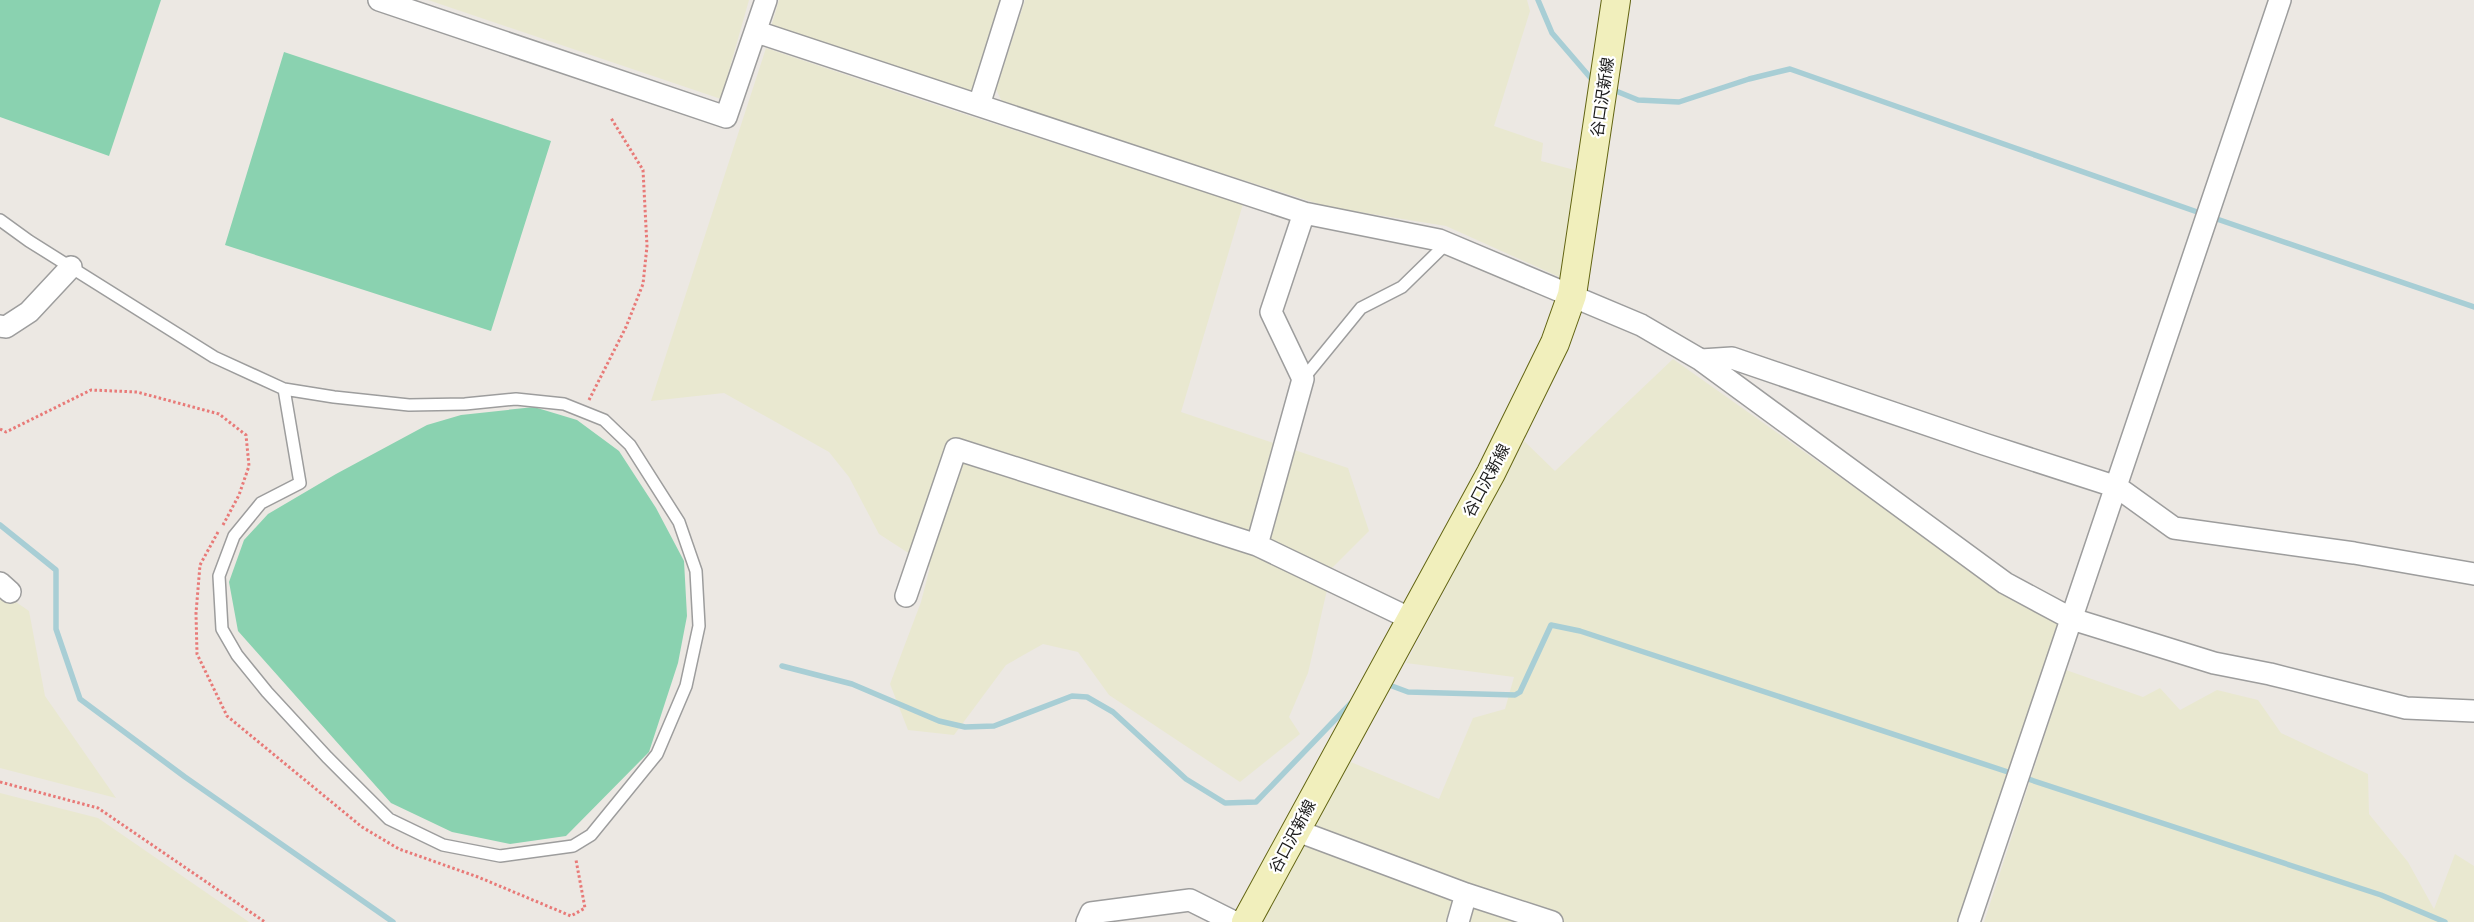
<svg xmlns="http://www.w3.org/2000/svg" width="2474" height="922" viewBox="0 0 2474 922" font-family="Roboto,'Noto Sans JP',sans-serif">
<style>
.farmland{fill:#e9e8d0}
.pitch{fill:#8ad2b0}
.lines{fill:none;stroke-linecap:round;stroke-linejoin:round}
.stream{stroke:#a8ced5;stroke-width:5.5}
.lane-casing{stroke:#9d9d9d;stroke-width:14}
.street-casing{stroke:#9d9d9d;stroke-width:24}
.secondary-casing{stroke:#626412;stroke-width:30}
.path{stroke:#e87a78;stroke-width:3;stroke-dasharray:2.5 2.5;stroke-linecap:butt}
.lane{stroke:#fff;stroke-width:11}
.street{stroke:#fff;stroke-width:21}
.secondary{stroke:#f1efbc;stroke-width:28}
.labels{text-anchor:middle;stroke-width:4.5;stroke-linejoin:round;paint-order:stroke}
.street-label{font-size:16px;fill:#1c1c1c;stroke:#fff}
</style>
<rect width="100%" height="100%" fill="#ece8e3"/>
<path class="farmland" d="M428,0H749L721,99Z
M779,0H1003L975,92L771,27Z
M1025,0H1527L1530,11L1494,126L1543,143L1541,161L1582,172L1566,280L1446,226L1328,207L1003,104L996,89Z
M766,48L933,104L1243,204L1181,412L1348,468L1369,531L1332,568L1308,673L1289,717L1300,734L1240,782L1109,695L1078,652L1043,644L1006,665L954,735L908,730L890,684L921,602L930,567L879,534L849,477L829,452L724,393L651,401Z
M1673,359L1940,548L2059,625L1958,922H1261L1346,760L1439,799L1473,718L1505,709L1514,677L1406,663L1524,441L1555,471Z
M0,591L29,611L45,696L116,798L0,768Z
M2066,670L2143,697L2160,688L2180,710L2217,690L2258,700L2281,733L2368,774L2369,814L2408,862L2434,909L2455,854L2474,866V922H1984Z
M0,793L98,818L249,922H0Z"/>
<path class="pitch" d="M0,0H161L109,156L0,117Z
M284,52L551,141L491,331L225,245Z
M534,407L577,420L619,451L656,508L684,561L687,616L678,663L649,752L566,836L510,844L452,832L391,803L238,631L229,582L244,540L268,514L336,474L427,425L461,415Z"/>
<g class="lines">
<path class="stream" d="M1538,0L1552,33L1595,83
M1611,89L1638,100L1679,102L1749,79L1790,69L2203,214
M2211,217L2474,307
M0,525L56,570V629L80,699L185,777L393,922
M782,666L852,684L939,721L965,727L994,726L1072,696L1087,697L1113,712L1186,779L1225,803L1256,802L1354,700
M1384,683L1408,692L1515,695L1520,692L1551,625L1580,631L2014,774
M2022,777L2381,895L2445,922"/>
<g class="lane-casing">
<path id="lane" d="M0,220L29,241L214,357L284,389
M1303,379L1361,308L1402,287L1447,243
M284,389L334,397L409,405L465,404L516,399L564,404L604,420L630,445L679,522L696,571L699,626L686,686L657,754L591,835L573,846L500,856L443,845L389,819L327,757L267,692L237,655L222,629L219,576L234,536L261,503L300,483Z"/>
</g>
<g class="street-casing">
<path id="street" d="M379,0L726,117L766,0
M757,32L1304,213L1439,240L1641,325L1701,360L2005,583L2072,619L2214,663L2270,674L2406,708L2474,711
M979,105L1012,0
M0,326L6,327L29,312L71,267
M1701,360L1732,358L1984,444L2117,487L2174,528L2354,553L2474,574
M1257,545L1303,379L1271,312L1304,213
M0,583L10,592
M906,596L956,449L1257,545L1411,619
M1295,830L1466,894L1552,922
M1087,922L1091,913L1190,900L1234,922
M1458,922L1466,894
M1969,922L2280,0"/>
</g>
<g class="secondary-casing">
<path id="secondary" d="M1246,922L1491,473L1555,343L1572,295L1616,0"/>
</g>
<path class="path" d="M589,400L626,327L643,284L647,246L643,170L611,118
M0,429L6,432L91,390L137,392L219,414L246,435L249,466L239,495L223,525
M218,532L200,565L196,613L197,654L227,716L362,827L399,849L478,877L571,916L585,908L576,860
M0,782L98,808L265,922"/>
<use href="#lane" class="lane"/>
<use href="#street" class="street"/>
<use href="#secondary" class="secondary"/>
</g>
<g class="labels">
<g class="street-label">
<text transform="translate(1602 97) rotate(-82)" y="6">谷口沢新線</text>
<text transform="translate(1486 480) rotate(-62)" y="6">谷口沢新線</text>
<text transform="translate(1292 836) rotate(-62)" y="6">谷口沢新線</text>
</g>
</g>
</svg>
